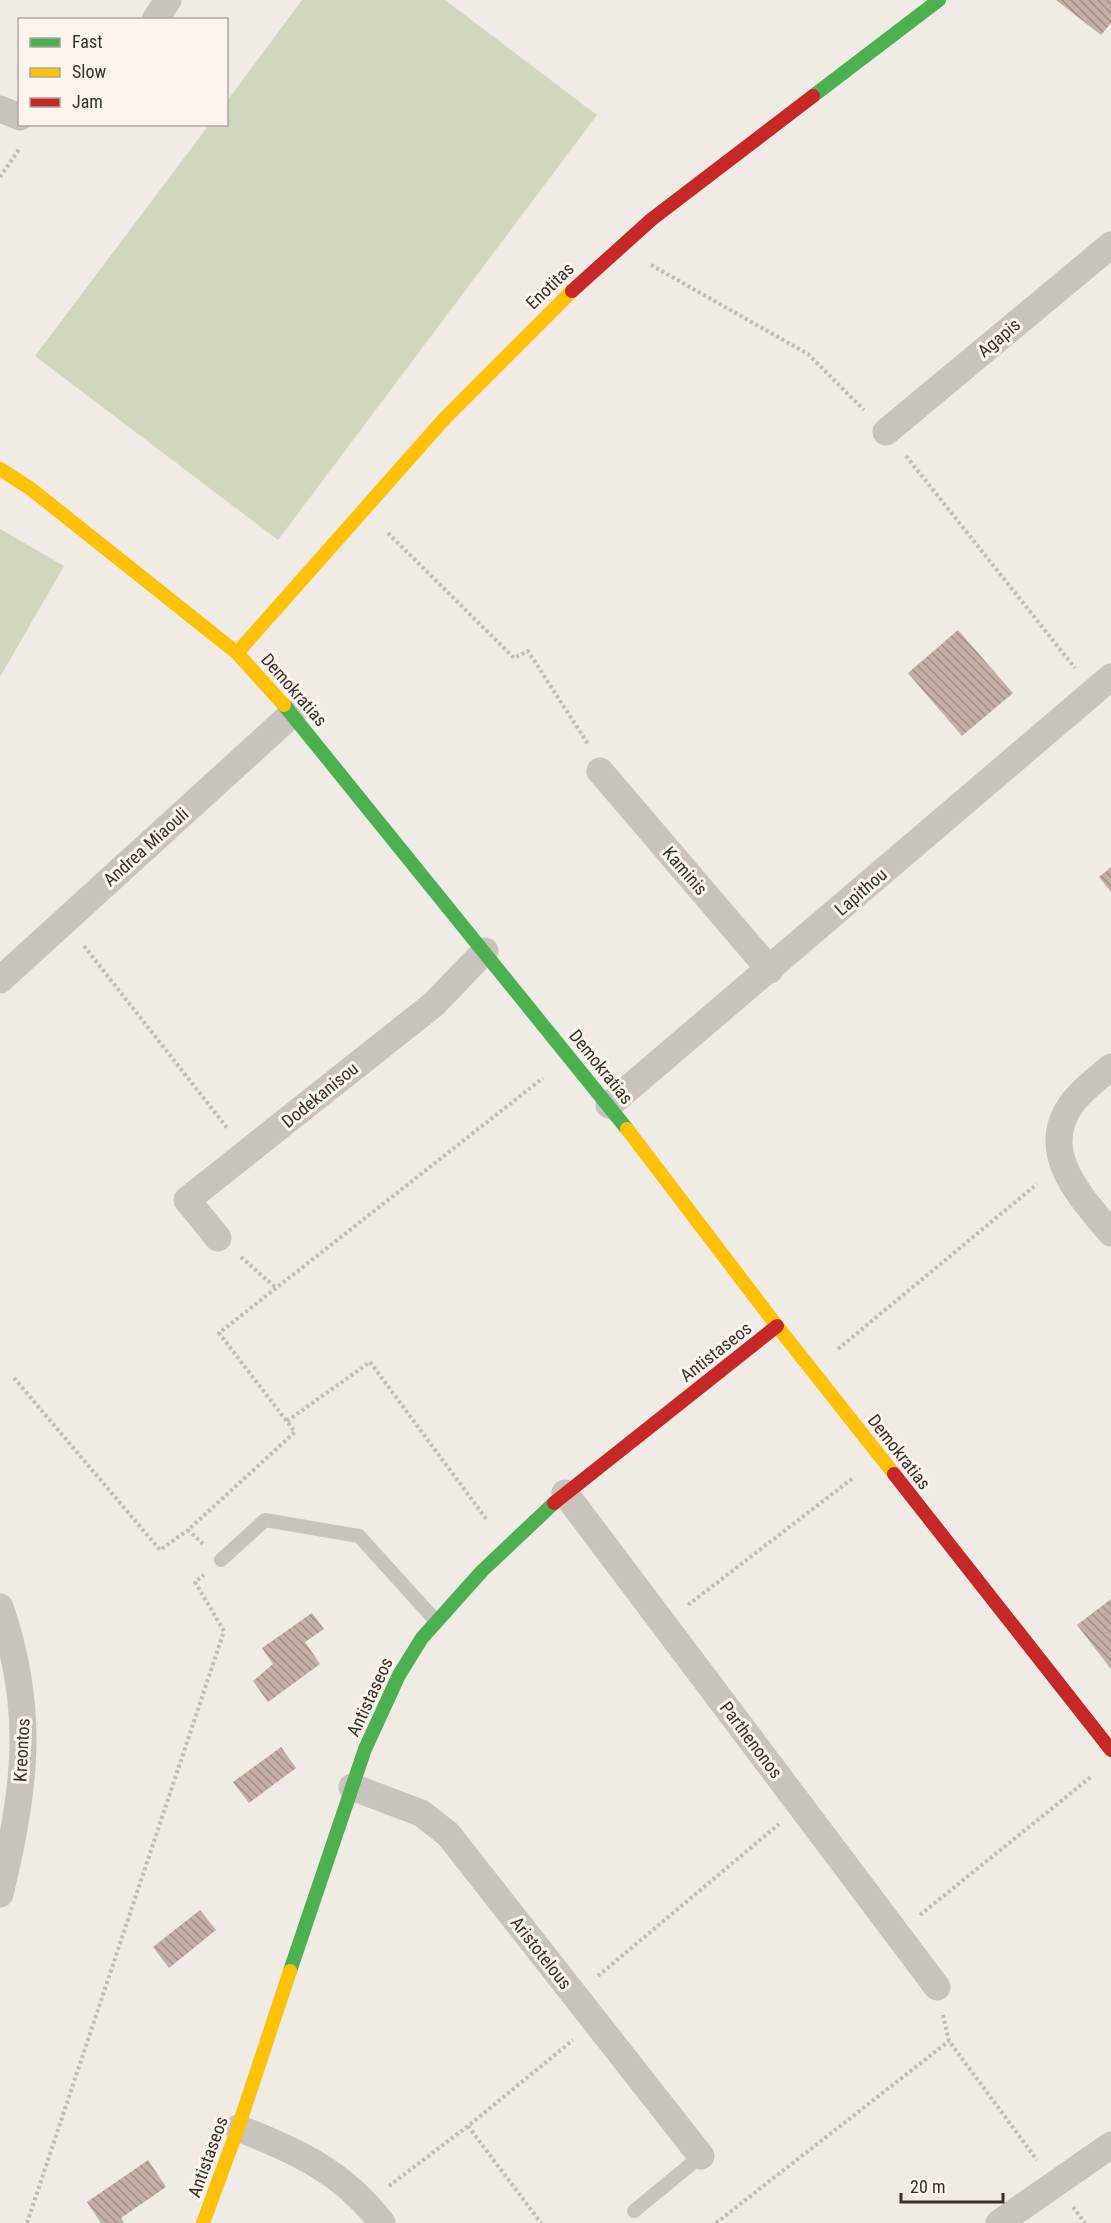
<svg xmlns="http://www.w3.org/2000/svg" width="1111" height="2223" viewBox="0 0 1111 2223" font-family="'Roboto Condensed',sans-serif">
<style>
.garden{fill:#d1d6bf}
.building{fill:url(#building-back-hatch)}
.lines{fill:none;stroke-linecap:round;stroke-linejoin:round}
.path{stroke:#c2bbb6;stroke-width:4;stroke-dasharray:3 3;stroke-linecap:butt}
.lane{stroke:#c9c3be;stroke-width:14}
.street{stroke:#c9c3be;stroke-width:27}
.fast{stroke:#4caf50;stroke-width:14}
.slow{stroke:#ffc107;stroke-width:14}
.jam{stroke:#c62828;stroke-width:14}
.labels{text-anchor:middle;stroke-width:6;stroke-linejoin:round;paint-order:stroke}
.street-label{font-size:18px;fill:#3b302b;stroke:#fbf5ee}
</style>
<defs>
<pattern id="building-back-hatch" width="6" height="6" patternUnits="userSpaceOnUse" patternTransform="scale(1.5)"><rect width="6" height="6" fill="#c3afa7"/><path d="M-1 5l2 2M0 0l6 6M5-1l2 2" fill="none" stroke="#a08f88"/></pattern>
</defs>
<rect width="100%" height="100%" fill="#f0ebe5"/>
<path class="garden" d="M302,0H445L597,115L278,540L35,356L209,125L226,124L227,101Z
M0,529L64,566L0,677Z"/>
<path class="building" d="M1056,0H1111V23L1101,35Z
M958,630L1013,693L962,736L908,673Z
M1111,867V892L1099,877Z
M1111,1599V1669L1077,1625Z
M312,1613L324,1629L305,1642L320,1664L268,1702L253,1681L273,1664L262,1648Z
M281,1747L296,1768L249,1803L233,1782Z
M200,1910L216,1930L169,1968L153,1947Z
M148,2160L166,2187L121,2218L124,2223H101L87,2202Z"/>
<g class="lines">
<path class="path" d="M0,177L20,148
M651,265L808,354L864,410
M906,456L1075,668
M388,533L514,658L528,651L588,744
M84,946L228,1129
M241,1257L276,1288
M838,1349L1037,1184
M14,1378L160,1550L188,1530
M287,1421L370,1362L487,1520
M203,1544L188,1530L295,1432L219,1333L543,1078
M688,1605L853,1478
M920,1915L1092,1776
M598,1976L779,1824
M943,2015L949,2041L1037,2160
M468,2126L541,2223
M389,2186L468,2126L573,2040
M1073,2207L1085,2223
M27,2223L224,1631L195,1582L204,1575
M716,2223L949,2041"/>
<path class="lane" d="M221,1560L265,1520L359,1536L436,1621
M634,2211L701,2156"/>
<path class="street" d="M155,20L168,0
M0,109L20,117
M886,432L1111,245
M600,771L770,970
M0,980L292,714
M1111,1067C1098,1078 1084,1088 1073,1102C1036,1151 1080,1196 1111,1233
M609,1105L1111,677
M218,1238L187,1200L434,1004L485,951
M565,1493L937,1987
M0,1607C36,1712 25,1789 0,1894
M352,1787L421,1813L448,1834L701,2156
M238,2128C297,2151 343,2172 382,2223
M999,2223L1111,2145"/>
<path class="fast" d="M813,96L939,0
M284,705L627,1129
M290,1971L365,1749L399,1675L422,1638L482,1571L554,1503"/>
<path class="slow" d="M0,469L31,489L237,653L284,705
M237,653L445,418L572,291
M627,1129L777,1326L894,1474
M203,2223L238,2128L290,1971"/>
<path class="jam" d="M572,291L652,219L813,96
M894,1474L1111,1750
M554,1503L777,1326"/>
</g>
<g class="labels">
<g class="street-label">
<text transform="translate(550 286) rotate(-44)" y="6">Enotitas</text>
<text transform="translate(999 338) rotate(-40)" y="6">Agapis</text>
<text transform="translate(294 690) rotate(49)" y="6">Demokratias</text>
<text transform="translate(146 847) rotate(-42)" y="6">Andrea Miaouli</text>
<text transform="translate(685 871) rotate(49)" y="6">Kaminis</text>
<text transform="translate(861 892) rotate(-41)" y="6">Lapithou</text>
<text transform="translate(601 1067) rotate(51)" y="6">Demokratias</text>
<text transform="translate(320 1095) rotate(-39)" y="6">Dodekanisou</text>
<text transform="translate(716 1352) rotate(-38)" y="6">Antistaseos</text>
<text transform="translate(899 1452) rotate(52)" y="6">Demokratias</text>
<text transform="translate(370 1697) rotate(-65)" y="6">Antistaseos</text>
<text transform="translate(751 1740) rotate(53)" y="6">Parthenonos</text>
<text transform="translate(22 1750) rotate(-87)" y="6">Kreontos</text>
<text transform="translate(541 1953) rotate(52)" y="6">Aristotelous</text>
<text transform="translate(208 2157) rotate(-70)" y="6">Antistaseos</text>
</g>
</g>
<rect x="18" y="18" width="210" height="108" fill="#fbf5ee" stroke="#aea6a0" stroke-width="1.5"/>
<rect x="30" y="38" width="30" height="9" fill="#4caf50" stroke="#aea6a0" stroke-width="1.5"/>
<text x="72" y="48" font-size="18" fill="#3b302b">Fast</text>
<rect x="30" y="68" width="30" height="9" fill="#ffc107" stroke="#aea6a0" stroke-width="1.5"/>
<text x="72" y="78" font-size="18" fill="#3b302b">Slow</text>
<rect x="30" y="98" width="30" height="9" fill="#c62828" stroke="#aea6a0" stroke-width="1.5"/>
<text x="72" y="108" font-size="18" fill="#3b302b">Jam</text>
<path d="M901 2193v9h102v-9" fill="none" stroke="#3b302b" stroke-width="3"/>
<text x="910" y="2193" font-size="18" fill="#3b302b" stroke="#fbf5ee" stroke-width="4.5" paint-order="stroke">20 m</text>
</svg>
